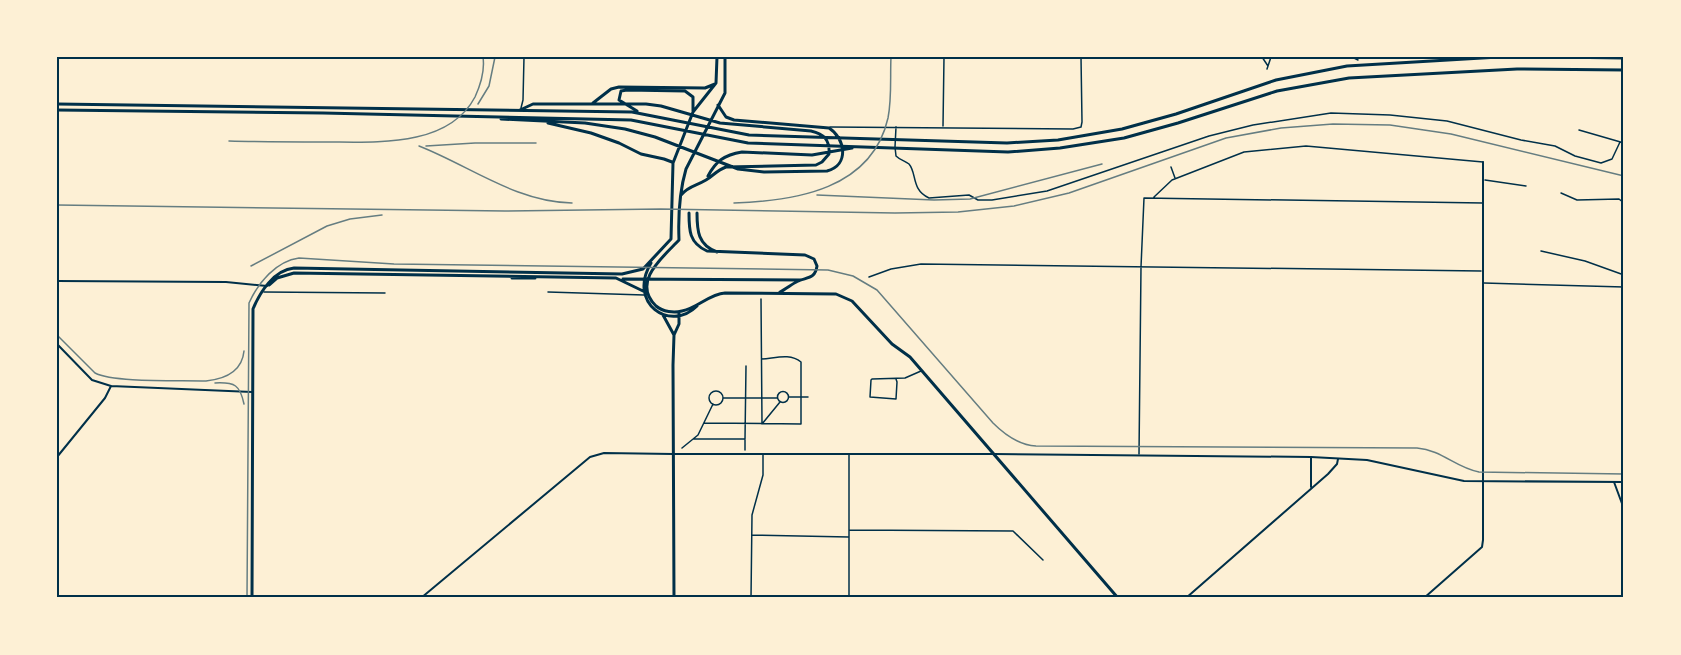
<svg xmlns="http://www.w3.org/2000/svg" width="1681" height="655" viewBox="0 0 1681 655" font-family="Mulish,sans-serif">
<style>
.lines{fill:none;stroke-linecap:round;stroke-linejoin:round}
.pedestrian{stroke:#003049;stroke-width:1.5}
.minor{stroke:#003049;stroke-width:1.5}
.tertiary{stroke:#003049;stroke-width:2}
.secondary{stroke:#003049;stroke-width:2}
.primary{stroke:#003049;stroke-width:3}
.tram{stroke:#657d81;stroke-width:1.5}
.rail{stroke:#657d81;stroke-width:1.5}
.neatline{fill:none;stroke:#003049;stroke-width:2}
</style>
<rect width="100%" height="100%" fill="#fdf0d5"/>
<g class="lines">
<path class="pedestrian" d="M761,299L762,424L780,402
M709 398a7 7 0 1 1 14 0a7 7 0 1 1-14 0Z
M777.5 397a5.5 5.5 0 1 1 11 0a5.5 5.5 0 1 1-11 0Z
M789,397H808
M723,398H777
M704,423L801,424V362C790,353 776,358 762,359
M693,439H745L746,366
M745,440V450
M682,448L698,435L713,404"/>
<path class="minor" d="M1262,57L1268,66
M1352,57L1358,60
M1267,69L1271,57
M521,108L523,100L524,57
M943,126L944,57
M830,127L1073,129L1081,127L1082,122L1081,57
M896,127L895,147L896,156C900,160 905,161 909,164C917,173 911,190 929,198L969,195L978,200H992L1047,191L1209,136L1253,125L1331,113L1390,115L1447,121L1521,140L1555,146L1575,156L1601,163L1612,159L1620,142
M1579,130L1624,143
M1171,167L1175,178
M1485,180L1526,186
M1561,193L1577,200L1619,199L1624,203
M1154,197L1172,180L1244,152L1306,146L1483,162
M1541,251L1585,261L1624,275
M869,277L891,269L921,264L1481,271
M1484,283L1624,287
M264,292L385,293
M548,292L644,295
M896,379L897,382L896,399L870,397L871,380L872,379L905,378L921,371
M1139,454L1141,267L1144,198L1483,203
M849,530L1013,531L1043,560
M752,535L849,537
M751,598L752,515L763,475V455
M849,598V455"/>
<path class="tertiary" d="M57,281L226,282L267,286
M57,344L92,380L111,386L252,392
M57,457L105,398L111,386
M1311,457V487
M1614,482L1624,509
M421,598L590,457L604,453L673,454
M1186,598L1328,474L1337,464L1338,459
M1424,598L1482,547L1483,540V162"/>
<path class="secondary" d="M673,454H994L1311,457L1367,460L1464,481L1624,482"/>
<path class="primary" d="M725,57V93L686,169C679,193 678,215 679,240C663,257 631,282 656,306C663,312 674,313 682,311C698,308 709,294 725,293L836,294L852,301L892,344L910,357L1118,598
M1554,57L1624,58
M593,103L611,89L619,87L705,88L715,84
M57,104L632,112L749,135L1007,143L1058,140L1122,129L1176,114L1276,80L1347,66L1499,57
M57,110L323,113L631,120L748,143L1008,152L1060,148L1124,138L1178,123L1277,91L1349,78L1517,69L1624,70
M520,110L533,104H646L661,106L720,123L811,131C824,134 830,140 829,154L822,162L816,165L726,167C717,170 713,176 706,180C696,186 688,186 681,195
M637,111L619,100L621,91L627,90L685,91L693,97V111
M501,119L585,123L625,129L655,137L738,169L764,172L827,171C850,165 845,138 829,128L734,120L726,117L718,105
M548,123L591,133L619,143L641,154L664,159L672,162
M708,176C716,161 724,155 742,152L812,155L852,148
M689,213C689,230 689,243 707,251L805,255L814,259L817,266C815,279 808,277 798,281C792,284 786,289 780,292
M697,213C697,231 698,245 717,252
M651,263C627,303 670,333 697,306
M512,278H535
M623,279L801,280
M269,285L277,278L294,273L616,278L643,291
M663,315L674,335
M252,598L253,309C260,292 274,270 294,268L622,274L643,269L671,239L673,163L693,112L716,83L717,57
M674,598L673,365L674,335L679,324V313"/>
<path class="tram" d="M57,335L95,373C114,383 181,380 206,381C225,379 242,372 244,351
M215,383C235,382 240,385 244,404
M247,598L249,303C258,283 276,261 299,258L394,264L828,270L853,276L877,290L993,423C1004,434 1019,445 1036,446L1417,448C1442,450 1456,468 1479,472L1624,474"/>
<path class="rail" d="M478,104L489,86L495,57
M229,141C261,142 293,142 325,142C375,142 448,148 475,97C481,84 485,71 483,57
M419,146C470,166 516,202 572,203
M426,146L475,143H536
M817,195L934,200L970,199L1102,164
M734,203C796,201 872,189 888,118C892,98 890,77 891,57
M57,205L505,211L661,209L895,213L958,212L1014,206L1069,193L1226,138L1281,128L1333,124L1390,125L1451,134L1624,176
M251,266L327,226L350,219L382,215"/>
</g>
<rect width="1681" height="655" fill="none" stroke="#fdf0d5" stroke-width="117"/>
<rect x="58" y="58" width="1564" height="538" class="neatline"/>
</svg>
